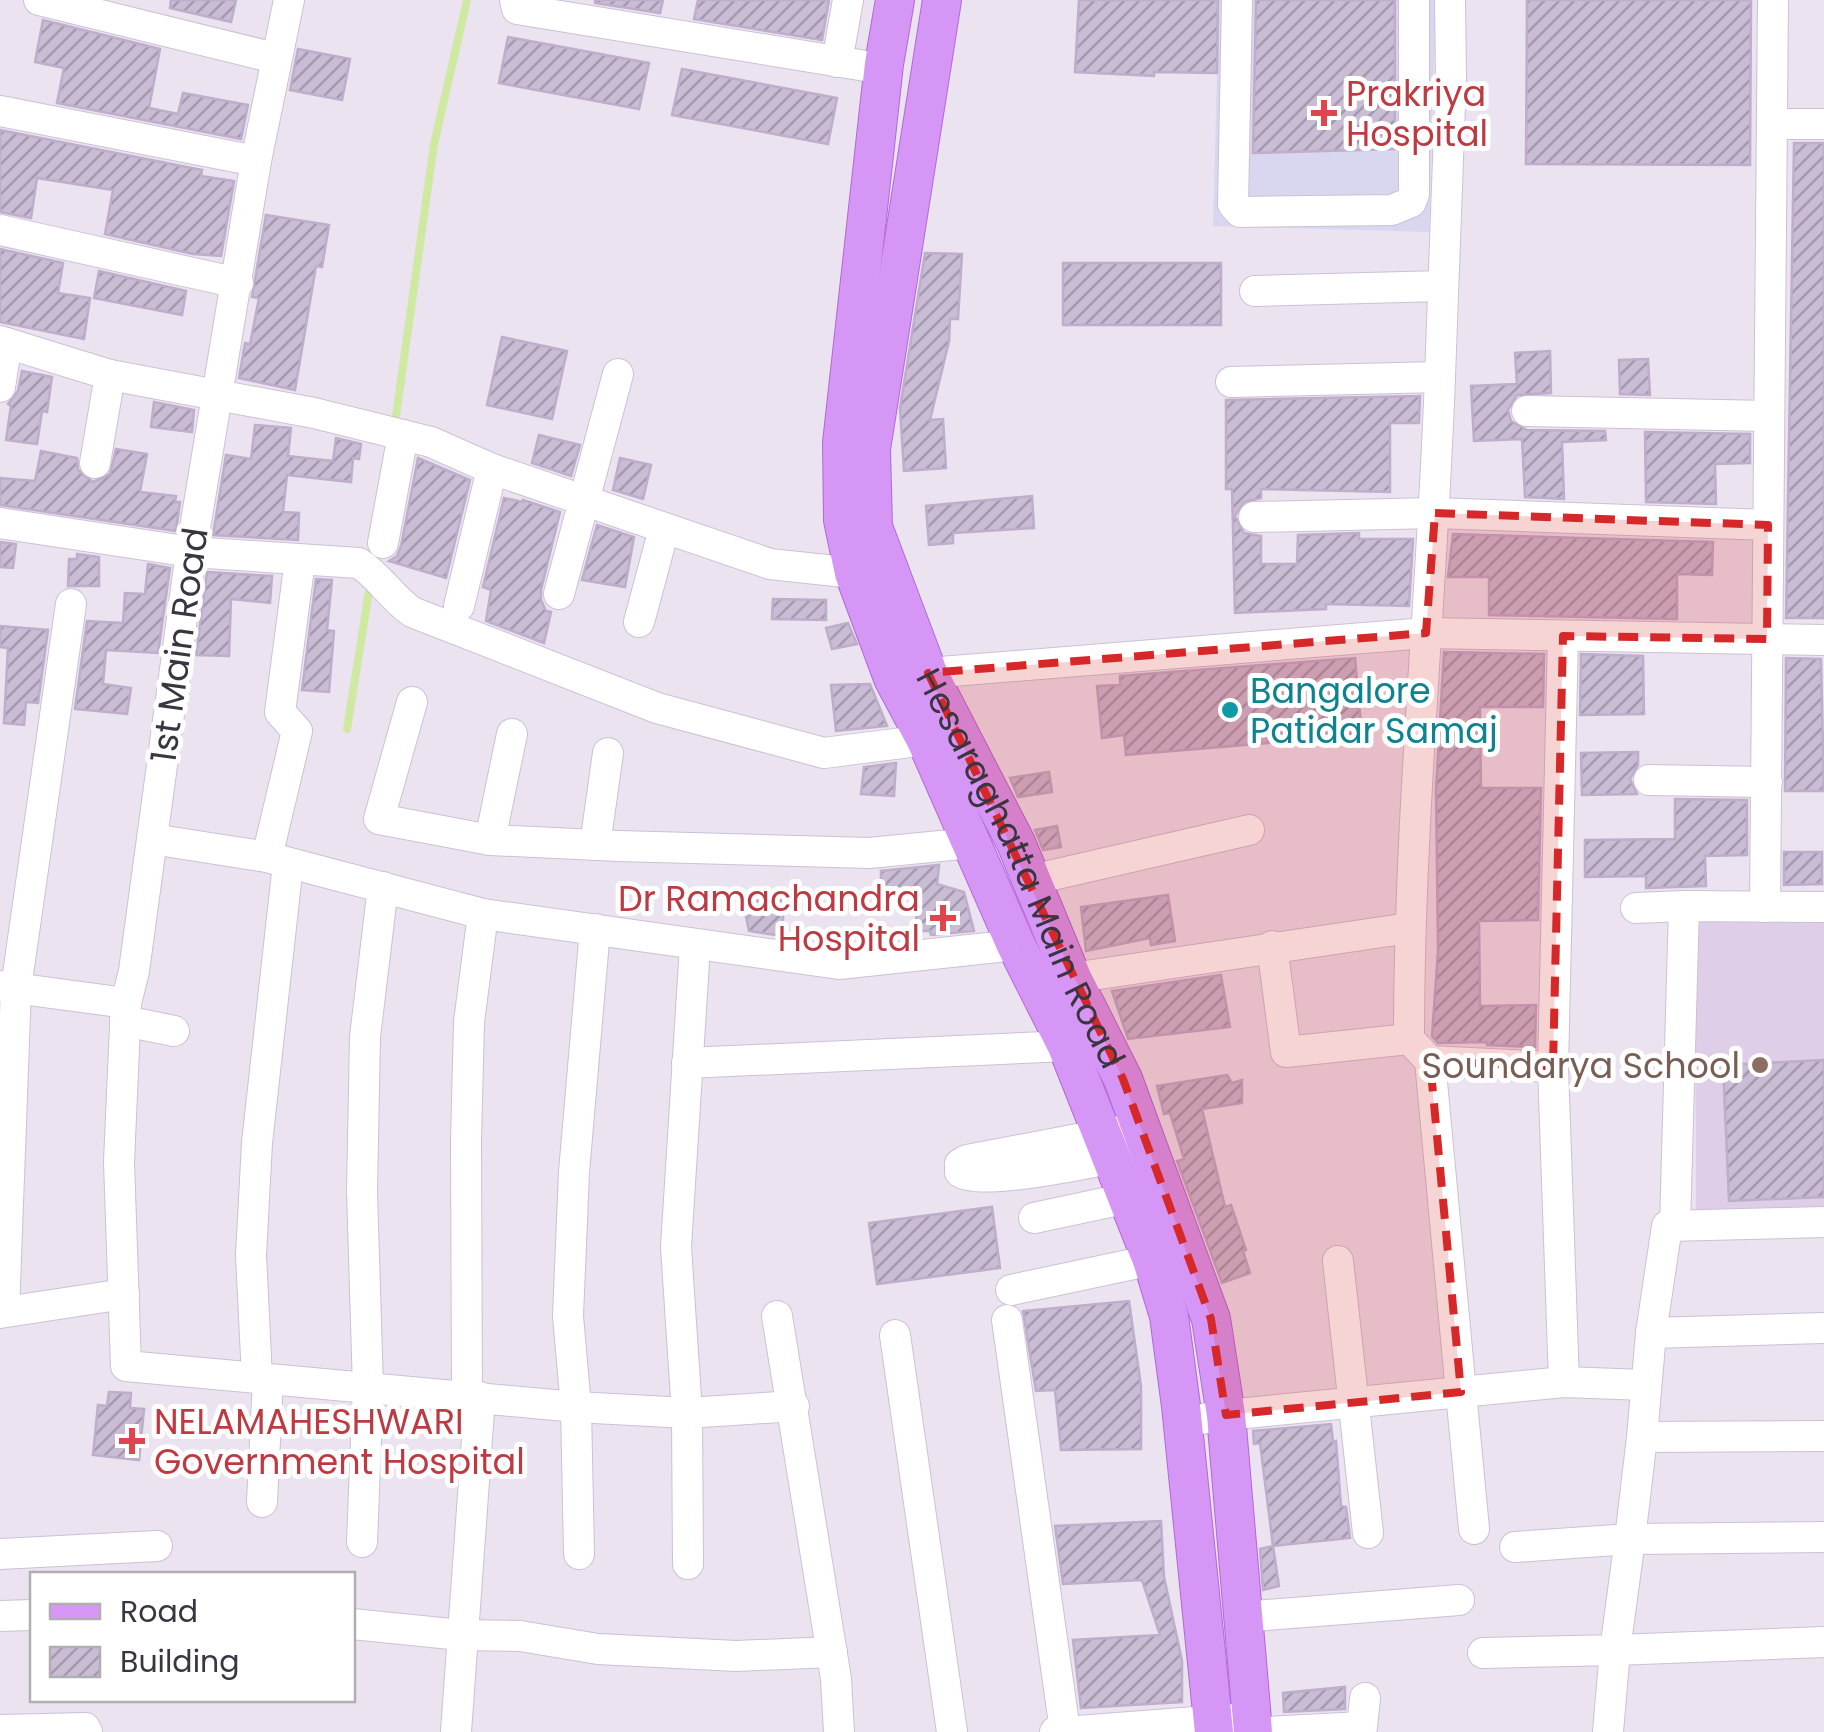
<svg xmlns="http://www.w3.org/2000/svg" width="1824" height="1732" font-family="Poppins,sans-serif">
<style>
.education{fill:#dfcee8}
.medical{fill:#d9d7f0}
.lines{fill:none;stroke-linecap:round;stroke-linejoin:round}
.stream{stroke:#d0e9a2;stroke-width:8}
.building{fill:url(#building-hatch);stroke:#beadcb;stroke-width:2.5}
.minor-casing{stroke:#cdc0d5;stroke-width:32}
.major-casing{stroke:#b268d9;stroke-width:40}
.minor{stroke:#fff;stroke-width:30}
.major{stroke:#d696f6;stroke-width:38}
.marked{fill:#d62828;fill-opacity:0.2;stroke:#d62828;stroke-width:8;stroke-dasharray:20 12;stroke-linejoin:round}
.health-dot{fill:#e0444e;stroke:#fff;stroke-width:4}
.culture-dot{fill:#0f9aa8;stroke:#fff;stroke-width:4}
.education-dot{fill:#8d6e63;stroke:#fff;stroke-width:4}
.labels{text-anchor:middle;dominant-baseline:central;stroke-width:10;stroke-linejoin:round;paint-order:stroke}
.health-label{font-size:35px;fill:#be3a42;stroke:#fff;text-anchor:start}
.street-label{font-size:35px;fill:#3b3441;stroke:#fff}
.culture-label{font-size:35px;fill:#0d838f;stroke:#fff;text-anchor:start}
.education-label{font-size:35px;fill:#785e54;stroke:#fff;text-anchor:end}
</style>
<defs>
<pattern id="building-hatch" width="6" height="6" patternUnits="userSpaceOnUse" patternTransform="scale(2.5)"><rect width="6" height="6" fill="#c9bcd4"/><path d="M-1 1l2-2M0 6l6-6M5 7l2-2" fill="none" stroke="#a49aae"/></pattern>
</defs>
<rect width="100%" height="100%" fill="#ebe3f0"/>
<polygon class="education" points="1695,919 1824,922 1824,1208 1696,1213"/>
<polygon class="medical" points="1219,0 1436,0 1429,232 1213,226"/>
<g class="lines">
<g class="stream">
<polyline points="395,423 434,144 467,0"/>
<polyline points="347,729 370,585"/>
</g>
</g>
<g class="building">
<polygon points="171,0 236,0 231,22 170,8"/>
<polygon points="595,0 663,0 660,13 595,3"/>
<polygon points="698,0 829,0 822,40 694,19"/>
<polygon points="1079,0 1218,0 1217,73 1154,72 1154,76 1075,72"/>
<polygon points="1256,0 1395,0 1395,149 1253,153"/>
<polygon points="1527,0 1751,0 1750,165 1526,164"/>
<polygon points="43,20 160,49 149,108 178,114 183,93 248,105 241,139 57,103 64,68 35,62"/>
<polygon points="508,37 649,63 639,109 499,83"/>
<polygon points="298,49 350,59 342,100 290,90"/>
<polygon points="682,69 837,98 828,144 672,115"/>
<polygon points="0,130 202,170 201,176 234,181 221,256 193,254 105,234 113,190 37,178 31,218 0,212"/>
<polygon points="1794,143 1824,143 1824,618 1786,618"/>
<polygon points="266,215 329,225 322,267 316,266 295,390 239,378 245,343 250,344 259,298 252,297"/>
<polygon points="0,249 63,263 58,293 90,298 84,339 0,322"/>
<polygon points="925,253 962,254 958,319 950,319 949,341 930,420 943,419 946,468 904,471 900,408"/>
<rect x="1063" y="263" width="158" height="62"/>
<polygon points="99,271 186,291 182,315 94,298"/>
<polygon points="502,337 567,351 552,419 487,405"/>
<polygon points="1550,351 1551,393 1517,395 1508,410 1511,421 1527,430 1605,431 1606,440 1562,442 1564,499 1525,497 1522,439 1474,441 1471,386 1517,384 1515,353"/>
<polygon points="1648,359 1650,395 1620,394 1619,360"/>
<polygon points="22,371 52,377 47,412 42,411 37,444 6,440 11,406 8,404 18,391"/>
<polygon points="1420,396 1419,423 1390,423 1390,492 1261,489 1261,498 1244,502 1235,516 1244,533 1261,536 1261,564 1297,564 1298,535 1359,533 1359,539 1413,539 1409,606 1326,604 1326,609 1235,613 1232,489 1226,489 1226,400"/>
<polygon points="154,402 194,410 192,432 151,427"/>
<polygon points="255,425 291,428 288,456 333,461 336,438 361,444 359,459 353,458 351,482 287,475 283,512 299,513 298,540 213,535 226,455 251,459"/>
<polygon points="1645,432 1750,434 1750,463 1715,464 1716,504 1646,502"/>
<polygon points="539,435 580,445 571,476 532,463"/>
<polygon points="116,449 147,454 140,492 176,496 175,502 180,502 176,531 0,505 0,478 35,481 41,451 77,458 78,470 93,482 110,474"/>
<polygon points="418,458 470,480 446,578 389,561 397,556 401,546"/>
<polygon points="620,458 651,465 643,499 613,490"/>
<polygon points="1032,496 1034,528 953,533 953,543 929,545 926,506"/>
<polygon points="504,498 523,502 523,500 560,512 541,590 541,600 546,611 551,612 544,643 486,621 491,590 483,587"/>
<polygon points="597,525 634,537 625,587 582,580"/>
<polygon points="1453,534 1713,542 1712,575 1677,574 1677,619 1489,615 1489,577 1448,577"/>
<polygon points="0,542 16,544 13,568 0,567"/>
<polygon points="77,554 99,557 99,586 68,586 69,559 77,559"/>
<polygon points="148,564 170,568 158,653 106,650 103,684 131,688 127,714 75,709 87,621 123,623 125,593 145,594"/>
<polygon points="207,572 272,576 270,603 231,599 229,656 196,655"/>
<polygon points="316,579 332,580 327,630 334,631 329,692 302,690"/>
<polygon points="773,599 826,600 826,620 772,619"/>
<polygon points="848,623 857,644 832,649 826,628"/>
<polygon points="0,626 48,630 38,703 26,702 24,725 4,723 8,648 0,647"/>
<polygon points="1444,652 1544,654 1543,707 1480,707 1481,788 1541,788 1538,920 1479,921 1480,1006 1536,1005 1535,1047 1487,1045 1487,1042 1438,1043 1432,1036 1438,951 1436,789"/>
<polygon points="1581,654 1643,656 1644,714 1580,715"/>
<polygon points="1355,658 1362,735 1126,755 1124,735 1102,738 1097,686 1120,685 1120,676"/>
<polygon points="1786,658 1821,659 1824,791 1785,791"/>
<polygon points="870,684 887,726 836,731 831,685"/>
<polygon points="1638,752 1638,765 1630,779 1637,794 1582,795 1581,753"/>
<polygon points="896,763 894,796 861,794 864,767"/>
<polygon points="1049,772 1052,792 1018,797 1010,778"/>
<polygon points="1675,799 1747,800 1747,855 1705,856 1706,886 1646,888 1646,876 1585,877 1585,840 1675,839"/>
<polygon points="1057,826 1061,847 1043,850 1035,830"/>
<polygon points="1784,852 1822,852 1822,884 1784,885"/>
<polygon points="939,865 937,884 964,892 974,931 931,935 930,931 916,931 917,894 896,900 881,898 881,871"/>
<polygon points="757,892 783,895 783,936 749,931 746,917 758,912"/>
<polygon points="1168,895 1175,941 1151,945 1150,938 1086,951 1081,907"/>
<polygon points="1221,975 1230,1027 1128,1039 1112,991"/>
<polygon points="1824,1060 1824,1197 1729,1201 1723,1065"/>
<polygon points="1227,1075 1232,1083 1242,1080 1242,1103 1202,1109 1225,1207 1231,1205 1246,1250 1243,1251 1250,1273 1222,1283 1177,1161 1184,1159 1170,1113 1164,1114 1157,1086"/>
<polygon points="992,1207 1000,1268 877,1284 869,1223"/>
<polygon points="1129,1301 1141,1386 1141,1449 1061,1450 1055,1390 1036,1391 1023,1311"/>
<polygon points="109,1392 131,1393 130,1408 144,1409 139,1460 93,1455 98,1405 107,1406"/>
<polygon points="1331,1424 1333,1442 1336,1441 1341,1506 1346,1507 1350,1538 1273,1546 1260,1443 1254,1444 1253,1431"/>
<polygon points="1161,1521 1164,1577 1182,1661 1182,1702 1081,1708 1073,1640 1160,1635 1142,1580 1063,1584 1055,1526"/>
<polygon points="1273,1546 1279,1586 1263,1590 1260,1549"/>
<polygon points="1345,1687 1345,1709 1284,1712 1283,1693"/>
</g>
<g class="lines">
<g class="minor-casing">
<g id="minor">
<polyline points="39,0 275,58"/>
<polyline points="289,0 256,161 191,552 134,971 126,1003 119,1162 126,1366 576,1407 687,1413 794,1406"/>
<polyline points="515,0 517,9 884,69"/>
<polyline points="1237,0 1233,204 1240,212 1392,210 1411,202 1414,194 1414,0"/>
<polyline points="837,62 848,0"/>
<polyline points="0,111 256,161"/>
<polyline points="1772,124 1824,124"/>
<polyline points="0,230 238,283"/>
<polyline points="1255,291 1443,286"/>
<polyline points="0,341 110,375 314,413 431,442 492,469 770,564 854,573"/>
<polyline points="1440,377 1451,78 1450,0"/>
<path d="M1231,382L1440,377C1432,598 1409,818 1409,1039L1430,1061L1553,1067"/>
<polyline points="0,387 7,343"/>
<polyline points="1527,411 1769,416"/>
<polyline points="95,463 110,375"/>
<polyline points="1254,517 1435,513 1768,525"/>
<path d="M0,523L191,552L359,563C379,576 392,598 412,612L657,708L824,753L926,740"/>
<polyline points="383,543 403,435"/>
<polyline points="559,594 618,374"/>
<polyline points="459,606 492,469"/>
<polyline points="639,622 664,529"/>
<polyline points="1563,636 1553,1067 1564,1382"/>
<polyline points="928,673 1426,633 1824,640"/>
<polyline points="412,702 379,819 490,840 618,846 869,853 971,843"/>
<polyline points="1649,780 1767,782"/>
<polyline points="152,839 267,857 483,914 839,964 1016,945"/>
<polyline points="490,840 512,734"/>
<polyline points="595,845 608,753"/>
<polyline points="267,857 297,731 280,712 300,560"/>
<polyline points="1031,880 1249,830"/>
<polyline points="1765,907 1773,0"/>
<polyline points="1636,908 1684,906"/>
<polyline points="1272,946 1286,1052 1409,1039"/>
<polyline points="1072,978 1409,928"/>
<polyline points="0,986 126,1003"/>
<polyline points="125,1021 174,1031"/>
<polyline points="687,1063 1067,1046"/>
<path d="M1131,1154C1101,1161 981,1187 960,1172V1164L967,1160L1141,1127"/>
<polyline points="1034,1218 1128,1198"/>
<polyline points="1675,1226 1684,906 1824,907"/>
<polyline points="1338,1261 1368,1533"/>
<polyline points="1011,1290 1152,1260"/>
<polyline points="4,1312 16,988 71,604"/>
<polyline points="0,1313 124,1294"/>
<polyline points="777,1316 836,1679 839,1732"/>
<polyline points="1007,1320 1065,1731 1055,1732"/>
<polyline points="1651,1333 1667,1226 1824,1222"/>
<polyline points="895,1335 952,1732"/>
<polyline points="257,1378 251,1255 257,1143 288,864"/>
<polyline points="467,1396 466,1141 469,1022 483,914"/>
<polyline points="1183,1422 1226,1415 1461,1392 1430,1061"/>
<polyline points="1642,1437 1651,1333 1824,1328"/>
<polyline points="262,1502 268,1379"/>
<polyline points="1474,1529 1461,1392 1564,1382 1645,1385"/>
<polyline points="362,1542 368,1388 362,1191 365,1037 383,887"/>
<polyline points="1515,1547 1630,1539 1642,1437 1824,1436"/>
<polyline points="0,1554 157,1546"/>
<polyline points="579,1554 576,1407 568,1316 574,1172 595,929"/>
<polyline points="688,1564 687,1413 676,1247 695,946"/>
<polyline points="0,1616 32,1615"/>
<polyline points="1242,1617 1459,1600"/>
<polyline points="352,1624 461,1635 520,1636 598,1649 736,1656 832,1652"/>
<polyline points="1483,1653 1615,1650 1630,1539 1824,1537"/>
<polyline points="0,1730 85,1728 87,1732"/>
<polyline points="456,1732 480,1397"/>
<polyline points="1065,1732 1235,1719"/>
<polyline points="1264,1732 1362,1727 1365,1698"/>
<polyline points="1608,1732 1615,1650 1824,1642"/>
</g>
</g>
<g class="major-casing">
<g id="major">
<polyline points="895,0 884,64 842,443 843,520 854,573 893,678 926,740 1016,945 1067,1046 1152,1260 1169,1316 1181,1406 1214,1732"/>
<path id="s1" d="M942,0L871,449L873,527L928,673L1016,843L1072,978L1123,1079L1211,1319L1226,1415L1253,1732"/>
</g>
</g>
<use href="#minor" class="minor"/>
<use href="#major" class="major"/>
</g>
<path class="marked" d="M1435,513L1768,525L1767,639L1563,636L1553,1067L1430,1061L1461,1392L1226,1415L1211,1319L1123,1079L928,673L1426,633Z"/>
<g class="health-dot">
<path d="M1319 98h10v10h10v10h-10v10h-10v-10h-10v-10h10z"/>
<path d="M938 903h10v10h10v10h-10v10h-10v-10h-10v-10h10z"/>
<path d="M127 1426h10v10h10v10h-10v10h-10v-10h-10v-10h10z"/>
</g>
<circle class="culture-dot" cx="1230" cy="710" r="10"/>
<circle class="education-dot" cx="1760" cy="1065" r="10"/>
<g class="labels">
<g class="health-label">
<text x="1346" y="93">Prakriya<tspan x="1346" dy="40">Hospital</tspan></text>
<text x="920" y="898" text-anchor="end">Dr Ramachandra<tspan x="920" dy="40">Hospital</tspan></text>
<text x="154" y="1421">NELAMAHESHWARI<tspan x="154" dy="40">Government Hospital</tspan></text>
</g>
<g class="street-label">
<text transform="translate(179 645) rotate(-82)">1st Main Road</text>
<text stroke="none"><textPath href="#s1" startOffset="905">Hesaraghatta Main Road</textPath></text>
</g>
<g class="culture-label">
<text x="1250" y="690">Bangalore<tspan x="1250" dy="40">Patidar Samaj</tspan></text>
</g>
<g class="education-label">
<text x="1740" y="1065">Soundarya School</text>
</g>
</g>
<rect x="30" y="1572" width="325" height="130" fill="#ffffff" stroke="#b1aeb3" stroke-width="2.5"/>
<rect x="50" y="1604" width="50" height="15" fill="#d696f6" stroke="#b1aeb3" stroke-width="2.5"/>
<text x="120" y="1622" font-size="30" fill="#3b3441">Road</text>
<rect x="50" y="1647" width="50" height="30" fill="url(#building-hatch)" stroke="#b1aeb3" stroke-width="2.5"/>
<text x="120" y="1672" font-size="30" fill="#3b3441">Building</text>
</svg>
